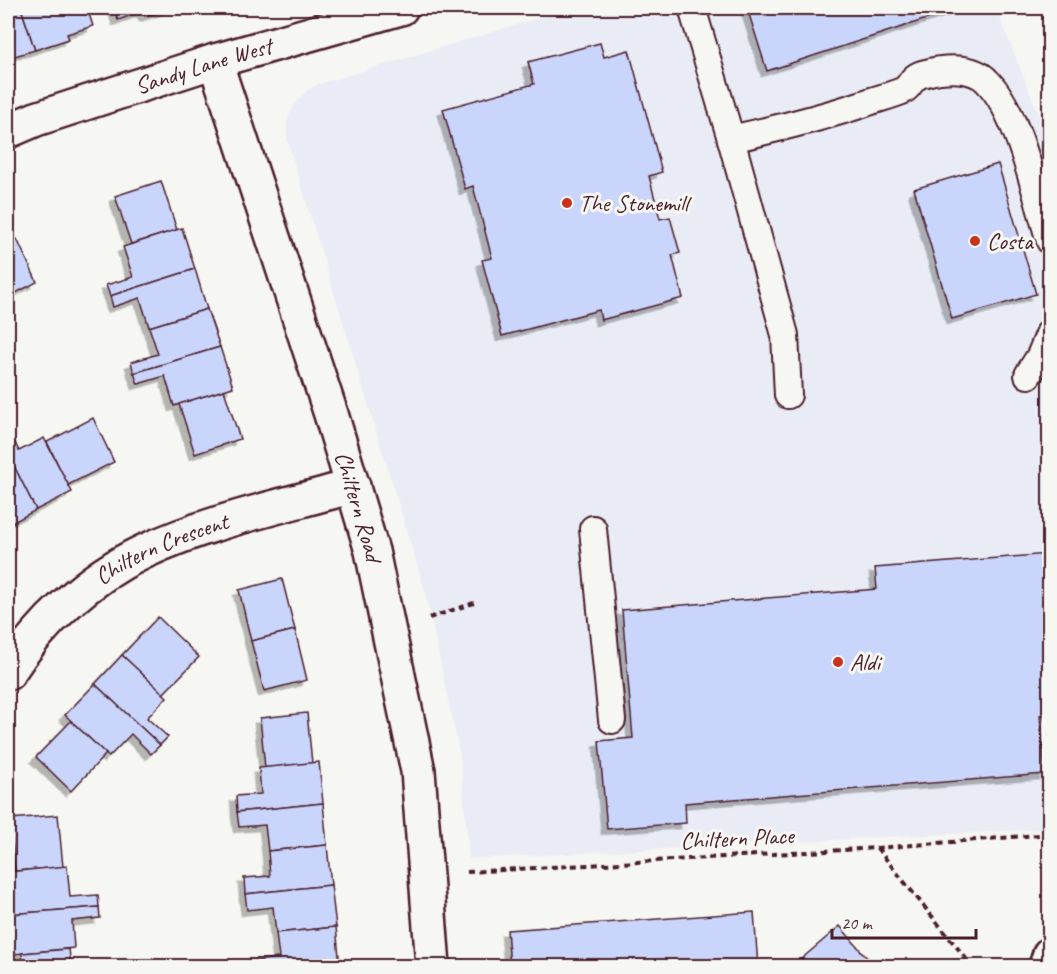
<svg xmlns="http://www.w3.org/2000/svg" width="1057" height="974" font-family="Caveat,sans-serif">
<style>
.built{fill:#e9ecf5}
.building{fill:#cad5fc;stroke:#4a1f2b;stroke-width:1.5;filter:url(#shadow)}
.lines{fill:none;stroke-linecap:round;stroke-linejoin:round}
.lane-casing{stroke:#4a1f2b;stroke-width:30}
.street-casing{stroke:#4a1f2b;stroke-width:38}
.secondary-casing{stroke:#4a1f2b;stroke-width:38}
.path{stroke:#4a1f2b;stroke-width:4;stroke-dasharray:6 4.5;stroke-linecap:butt}
.lane{stroke:#f6f6f2;stroke-width:26}
.street{stroke:#f6f6f2;stroke-width:33}
.secondary{stroke:#f6f6f2;stroke-width:33}
.poi-dot{fill:#c8321e;stroke:#f6f6f2;stroke-width:2}
.labels{text-anchor:middle;dominant-baseline:central;stroke-width:6;stroke-linejoin:round;paint-order:stroke}
.street-label{font-size:24px;fill:#4a1f2b;stroke:#f6f6f2}
.poi-label{font-size:24px;fill:#4a1f2b;stroke:#f6f6f2;text-anchor:start}
</style>
<defs>
<filter id="shadow"><feDropShadow dx="-5.5" dy="5.5" stdDeviation="0" flood-color="#0004"/></filter>
</defs>
<rect width="100%" height="100%" fill="#f6f6f2"/>
<filter id="ink" filterUnits="userSpaceOnUse"><feTurbulence type="fractalNoise" baseFrequency=".0167" numOctaves="2"/><feDisplacementMap in="SourceGraphic" scale="12" xChannelSelector="R" yChannelSelector="G"/><feConvolveMatrix kernelMatrix="1 2 1 2 8 2 1 2 1" color-interpolation-filters="sRGB"/></filter>
<g filter="url(#ink)">
<polygon class="built" points="572,8 996,8 1049,140 1050,812 1045,829 469,859 460,755 425,591 287,139 287,121 294,105 306,91 319,84"/>
<g class="building">
<polygon points="8,8 21,8 35,50 8,58"/>
<polygon points="21,8 87,8 93,26 67,34 69,39 35,50"/>
<polygon points="114,8 172,8 145,16 143,11 118,20"/>
<polygon points="747,8 953,8 954,10 767,71"/>
<polygon points="600,43 604,57 629,50 662,172 649,176 660,219 670,217 680,253 672,255 683,298 601,320 599,310 502,336 482,260 492,258 473,186 465,189 443,109 534,84 528,62"/>
<polygon points="998,164 1036,294 952,319 914,189"/>
<polygon points="161,181 177,230 131,244 115,196"/>
<polygon points="182,228 195,269 110,296 106,285 133,277 123,247"/>
<polygon points="17,239 37,282 8,297 8,243"/>
<polygon points="195,269 207,309 149,327 140,298 113,307 110,296"/>
<polygon points="207,309 220,347 134,373 131,362 158,354 149,327"/>
<polygon points="220,347 233,387 174,406 165,376 138,384 134,373"/>
<polygon points="224,390 240,439 195,454 179,404"/>
<polygon points="93,418 114,462 68,485 47,442"/>
<polygon points="8,428 19,451 44,438 72,492 36,510 8,454"/>
<polygon points="8,454 36,510 8,525"/>
<polygon points="1048,554 1050,575 1050,714 1040,715 1045,774 685,803 686,823 607,829 599,741 633,738 622,610 877,589 875,568"/>
<polygon points="282,579 295,630 251,641 239,590"/>
<polygon points="158,617 199,657 163,694 122,655"/>
<polygon points="295,630 307,680 264,691 251,641"/>
<polygon points="122,655 167,697 147,718 168,737 160,745 95,684"/>
<polygon points="95,684 160,745 151,754 131,734 109,757 65,715"/>
<polygon points="307,713 312,763 265,768 260,718"/>
<polygon points="71,721 106,754 71,791 36,757"/>
<polygon points="319,762 323,803 237,812 236,796 261,794 259,768"/>
<polygon points="323,803 327,845 268,851 265,825 239,827 237,812"/>
<polygon points="58,815 63,867 15,871 10,819"/>
<polygon points="327,845 331,885 245,894 244,878 270,876 268,851"/>
<polygon points="67,866 70,897 98,895 99,907 10,914 8,872"/>
<polygon points="331,885 336,927 276,933 273,907 247,910 245,894"/>
<polygon points="99,907 100,918 72,921 74,948 14,954 10,914"/>
<polygon points="754,912 758,966 510,966 507,930"/>
<polygon points="840,926 874,966 805,966 800,960"/>
<polygon points="336,927 340,966 253,966 253,961 279,958 276,933"/>
<polygon points="69,949 71,966 23,966 22,953"/>
</g>
<g class="lines">
<g class="lane-casing">
<g id="lane">
<polyline points="692,8 731,139 785,335 788,395"/>
<path d="M731,139C776,129 820,118 863,104C876,99 890,96 902,91C913,86 908,77 926,73C945,68 973,66 987,81C1019,113 1036,197 1050,241"/>
<polyline points="1028,375 1040,356 1050,332"/>
<polyline points="593,529 612,720"/>
</g>
</g>
<g class="street-casing">
<g id="street">
<path id="s1" d="M215,61L331,414L372,551L418,771L433,966"/>
<path id="s2" d="M8,673C40,623 88,578 143,552C209,521 283,506 353,486"/>
<polyline points="1046,966 1050,954"/>
</g>
</g>
<g class="secondary-casing">
<g id="secondary">
<path id="s3" d="M8,131L36,119L215,61L401,8"/>
</g>
</g>
<g class="path">
<polyline points="429,618 474,603"/>
<polyline points="877,848 972,966"/>
<polyline points="467,872 877,848 1050,834"/>
</g>
<use href="#lane" class="lane"/>
<use href="#street" class="street"/>
<use href="#secondary" class="secondary"/>
</g>
</g>
<g class="poi-dot">
<circle cx="567" cy="203" r="6"/>
<circle cx="975" cy="241" r="6"/>
<circle cx="838" cy="662" r="6"/>
</g>
<g class="labels">
<g class="street-label">
<text stroke="none"><textPath href="#s3" startOffset="206">Sandy Lane West</textPath></text>
<text stroke="none"><textPath href="#s1" startOffset="468">Chiltern Road</textPath></text>
<text stroke="none"><textPath href="#s2" startOffset="202">Chiltern Crescent</textPath></text>
<text transform="translate(737 838) rotate(-3)">Chiltern Place</text>
</g>
<g class="poi-label">
<text x="579" y="203">The Stonemill</text>
<text x="987" y="241">Costa</text>
<text x="850" y="662">Aldi</text>
</g>
</g>
<rect width="1057" height="974" fill="none" stroke="#f6f6f2" stroke-width="30"/>
<rect x="15" y="15" width="1027" height="944" fill="none" stroke="#4a1f2b" stroke-width="2" filter="url(#ink)"/>
<path d="M832 929v9h144v-9" fill="none" stroke="#4a1f2b" stroke-width="3"/>
<text x="841" y="929" font-size="18" fill="#4a1f2b" stroke="#f6f6f2" stroke-width="4.5" paint-order="stroke">20 m</text>
</svg>
